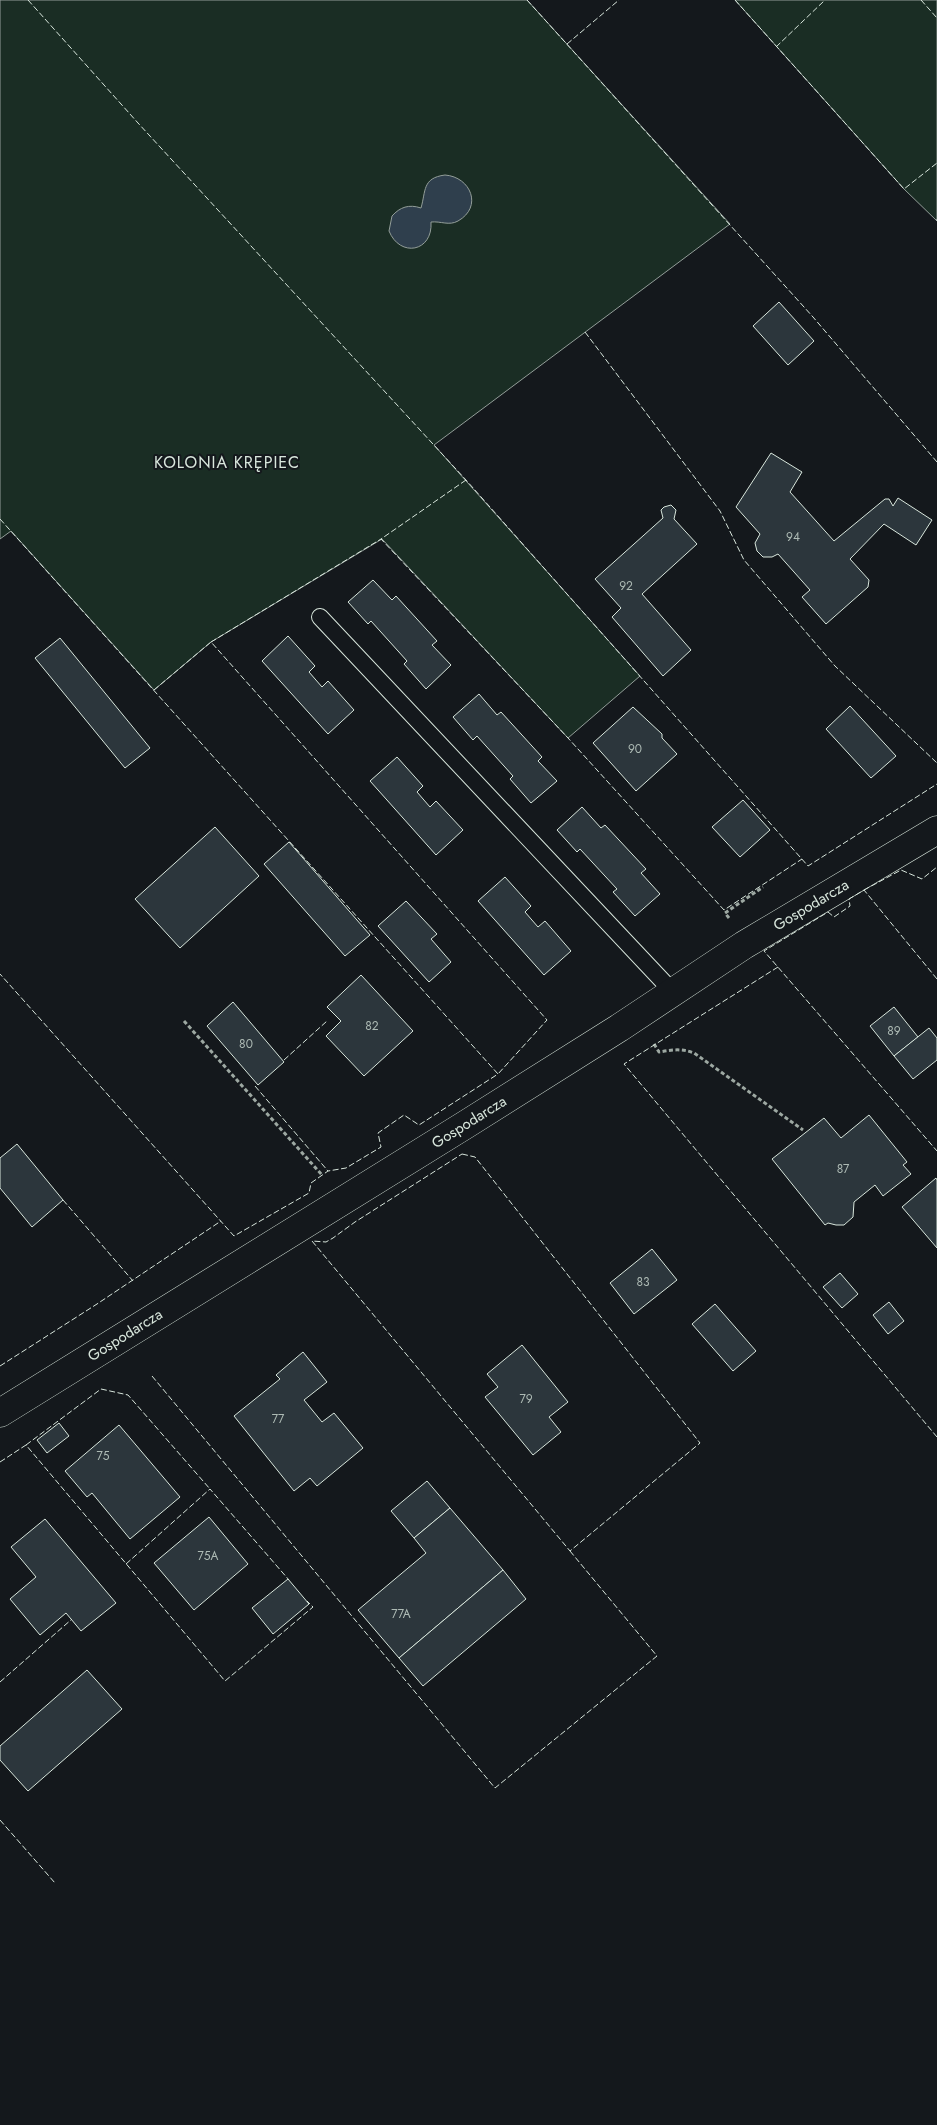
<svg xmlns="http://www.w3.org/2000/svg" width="937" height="2125" font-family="Jost,sans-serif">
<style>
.green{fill:#1a2d24;stroke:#939e99}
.water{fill:#2f3f4d;stroke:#939e99}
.building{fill:#2c363c;stroke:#d8e6dc}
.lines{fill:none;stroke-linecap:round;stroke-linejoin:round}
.service-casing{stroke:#d8e6dc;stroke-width:18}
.minor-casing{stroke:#d8e6dc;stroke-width:29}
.path{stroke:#9da8a2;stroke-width:3;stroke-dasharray:4 2.5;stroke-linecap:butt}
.service{stroke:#14181c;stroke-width:16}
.minor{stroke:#14181c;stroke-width:28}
.fence{stroke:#d8e6dc;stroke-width:1;stroke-dasharray:6 2.5;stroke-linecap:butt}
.labels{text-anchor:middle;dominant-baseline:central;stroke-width:4;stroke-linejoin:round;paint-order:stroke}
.number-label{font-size:12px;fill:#adbab4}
.street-label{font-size:15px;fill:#d8e6dc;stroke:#14181c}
.neighbourhood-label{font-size:16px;letter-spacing:1px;fill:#d8e6dc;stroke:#14181c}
</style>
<rect width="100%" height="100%" fill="#14181c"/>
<g class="green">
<polygon points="0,0 527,0 730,224 434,445 640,676 568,738 382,539 211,642 154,690 11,531 0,539"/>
<polygon points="735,0 937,0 937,221 904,189"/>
</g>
<path class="water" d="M445,175C471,177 483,207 458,221C449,226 441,221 431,222C433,252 400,258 389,231L392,216C400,207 409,204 421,208C426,191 422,178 445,175Z"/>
<g class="building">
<polygon points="779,302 814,341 788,365 753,326"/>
<polygon points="771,453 802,472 790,492 834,541 885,499 889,499 893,506 898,498 932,520 916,545 884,524 850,559 869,580 868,587 826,624 802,597 810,590 778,554 772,557 763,557 757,551 755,543 760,534 736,507"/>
<polygon points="671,505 676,510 674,519 697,544 642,594 691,650 663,676 612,617 621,608 595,579 663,518 661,510 664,507"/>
<polygon points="373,580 392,600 396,596 437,641 432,645 451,665 426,689 404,664 407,661 371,621 368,624 348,602"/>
<polygon points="288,636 315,666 309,672 322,687 328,681 354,710 328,734 262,661"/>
<polygon points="60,638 150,748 125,768 35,658"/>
<polygon points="479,694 497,715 501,712 542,757 538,761 557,781 531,803 510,779 513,776 477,736 473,740 453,717"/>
<polygon points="850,706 896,756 871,778 826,729"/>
<polygon points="633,707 662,734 662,738 677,754 636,791 593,743"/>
<polygon points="397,757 423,786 417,792 430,807 436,801 463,830 436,855 370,781"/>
<polygon points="743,800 770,830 740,857 712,827"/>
<polygon points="582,807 601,828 605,825 646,869 641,873 660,894 635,916 613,892 617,889 580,849 577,852 557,830"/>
<polygon points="215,827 259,876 180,948 135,899"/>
<polygon points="289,842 370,935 345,956 264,864"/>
<polygon points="505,877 531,906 525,912 538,927 545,921 571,951 544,975 478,901"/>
<polygon points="406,901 437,934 431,939 451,962 429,982 378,926"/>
<polygon points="361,975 413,1031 364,1076 326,1036 341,1021 327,1007"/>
<polygon points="233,1002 284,1062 258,1085 207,1026"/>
<polygon points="894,1007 918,1037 894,1056 870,1026"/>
<polygon points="929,1028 937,1038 937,1060 913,1079 894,1056"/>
<polygon points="869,1115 907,1162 903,1165 911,1174 883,1196 875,1185 854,1202 853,1217 844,1225 836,1225 828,1223 825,1225 772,1159 824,1118 841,1138"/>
<polygon points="17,1144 63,1200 32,1227 0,1188 0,1158"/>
<polygon points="936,1178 937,1180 937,1248 902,1207"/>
<polygon points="652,1249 677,1280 634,1314 610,1283"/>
<polygon points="840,1273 858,1294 842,1308 823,1287"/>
<polygon points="889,1302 904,1321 888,1334 873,1315"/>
<polygon points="715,1304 756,1351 733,1371 692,1324"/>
<polygon points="522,1345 568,1402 549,1417 561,1432 533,1455 485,1397 498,1387 487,1374"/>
<polygon points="303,1352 327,1382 304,1400 322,1422 334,1413 363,1448 317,1486 310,1478 294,1491 234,1416 280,1379 276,1375"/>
<polygon points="59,1423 69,1436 47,1453 37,1440"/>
<polygon points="119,1425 180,1497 130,1539 92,1493 87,1497 65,1471"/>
<polygon points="427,1481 450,1508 414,1538 391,1511"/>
<polygon points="450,1508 503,1570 399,1658 358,1610 426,1553 414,1538"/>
<polygon points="209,1517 248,1564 194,1610 154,1563"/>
<polygon points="45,1519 116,1603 81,1631 66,1613 40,1635 10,1599 36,1577 11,1547"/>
<polygon points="503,1570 526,1599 423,1686 399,1658"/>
<polygon points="288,1579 309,1604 273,1634 252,1608"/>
<polygon points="87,1670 122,1709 28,1791 0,1760 0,1746"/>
</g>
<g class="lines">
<g class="service-casing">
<polyline id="service" points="320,617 673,992"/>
</g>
<g class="minor-casing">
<polyline id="minor" points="0,1413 465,1125 619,1028 744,945 937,830"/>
</g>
<g class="path">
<polyline points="729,918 725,913 763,887"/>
<polyline points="184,1021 322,1175"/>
<path d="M654,1044L659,1052C671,1050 681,1048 694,1053L803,1130"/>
</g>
<use href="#service" class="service"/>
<use href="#minor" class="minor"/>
<g class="fence">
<polyline points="28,0 138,123 466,480 808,866 937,784"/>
<polyline points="527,0 813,317 937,462"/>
<polyline points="735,0 904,189 937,163"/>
<polyline points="921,0 937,18"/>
<polyline points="567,44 619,0"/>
<polyline points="776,47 825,0"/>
<polyline points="937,219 937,221"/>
<polyline points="585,332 720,511 744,560 835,666 937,763"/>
<polyline points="466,480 381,539 568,738 724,910 802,859"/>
<polyline points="0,519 498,1074 419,1125 404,1115 378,1133 381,1147 346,1168 328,1171 311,1183 309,1193 234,1236 0,974"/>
<polyline points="211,642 381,539"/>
<polyline points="154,690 211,642 547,1020 498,1074"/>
<polyline points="864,890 901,870 922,879 937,867"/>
<polyline points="778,967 624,1064 937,1437"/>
<polyline points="937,979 864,890 849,899 850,906 834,917 828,912 764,951 937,1151"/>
<polyline points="284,1060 327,1021"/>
<polyline points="255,1086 328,1171"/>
<polygon points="462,1154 475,1157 700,1443 570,1551 312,1241 326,1242 333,1238 355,1222"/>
<polyline points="63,1200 133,1281"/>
<polyline points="0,1366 97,1304 221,1221"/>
<polyline points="152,1376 495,1788 657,1656 570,1551"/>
<polyline points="26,1445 101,1389 128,1395 210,1489"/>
<polyline points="0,1462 26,1445 225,1681 313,1607 307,1601"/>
<polyline points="126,1564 210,1489 289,1580"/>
<polyline points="0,1682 72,1619"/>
<polyline points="0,1820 55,1883"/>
</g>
</g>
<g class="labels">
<g class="number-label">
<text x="793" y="537">94</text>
<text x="626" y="586">92</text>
<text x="635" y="749">90</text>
<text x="372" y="1026">82</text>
<text x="894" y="1031">89</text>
<text x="246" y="1044">80</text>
<text x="843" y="1169">87</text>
<text x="643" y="1282">83</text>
<text x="526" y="1399">79</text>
<text x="278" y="1419">77</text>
<text x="103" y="1456">75</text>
<text x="208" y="1556">75A</text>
<text x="401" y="1614">77A</text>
</g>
<g class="street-label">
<text transform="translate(811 905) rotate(-31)">Gospodarcza</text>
<text transform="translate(469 1122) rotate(-32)">Gospodarcza</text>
<text transform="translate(125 1335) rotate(-32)">Gospodarcza</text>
</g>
<g class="neighbourhood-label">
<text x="227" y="462">KOLONIA KRĘPIEC</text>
</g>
</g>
</svg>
